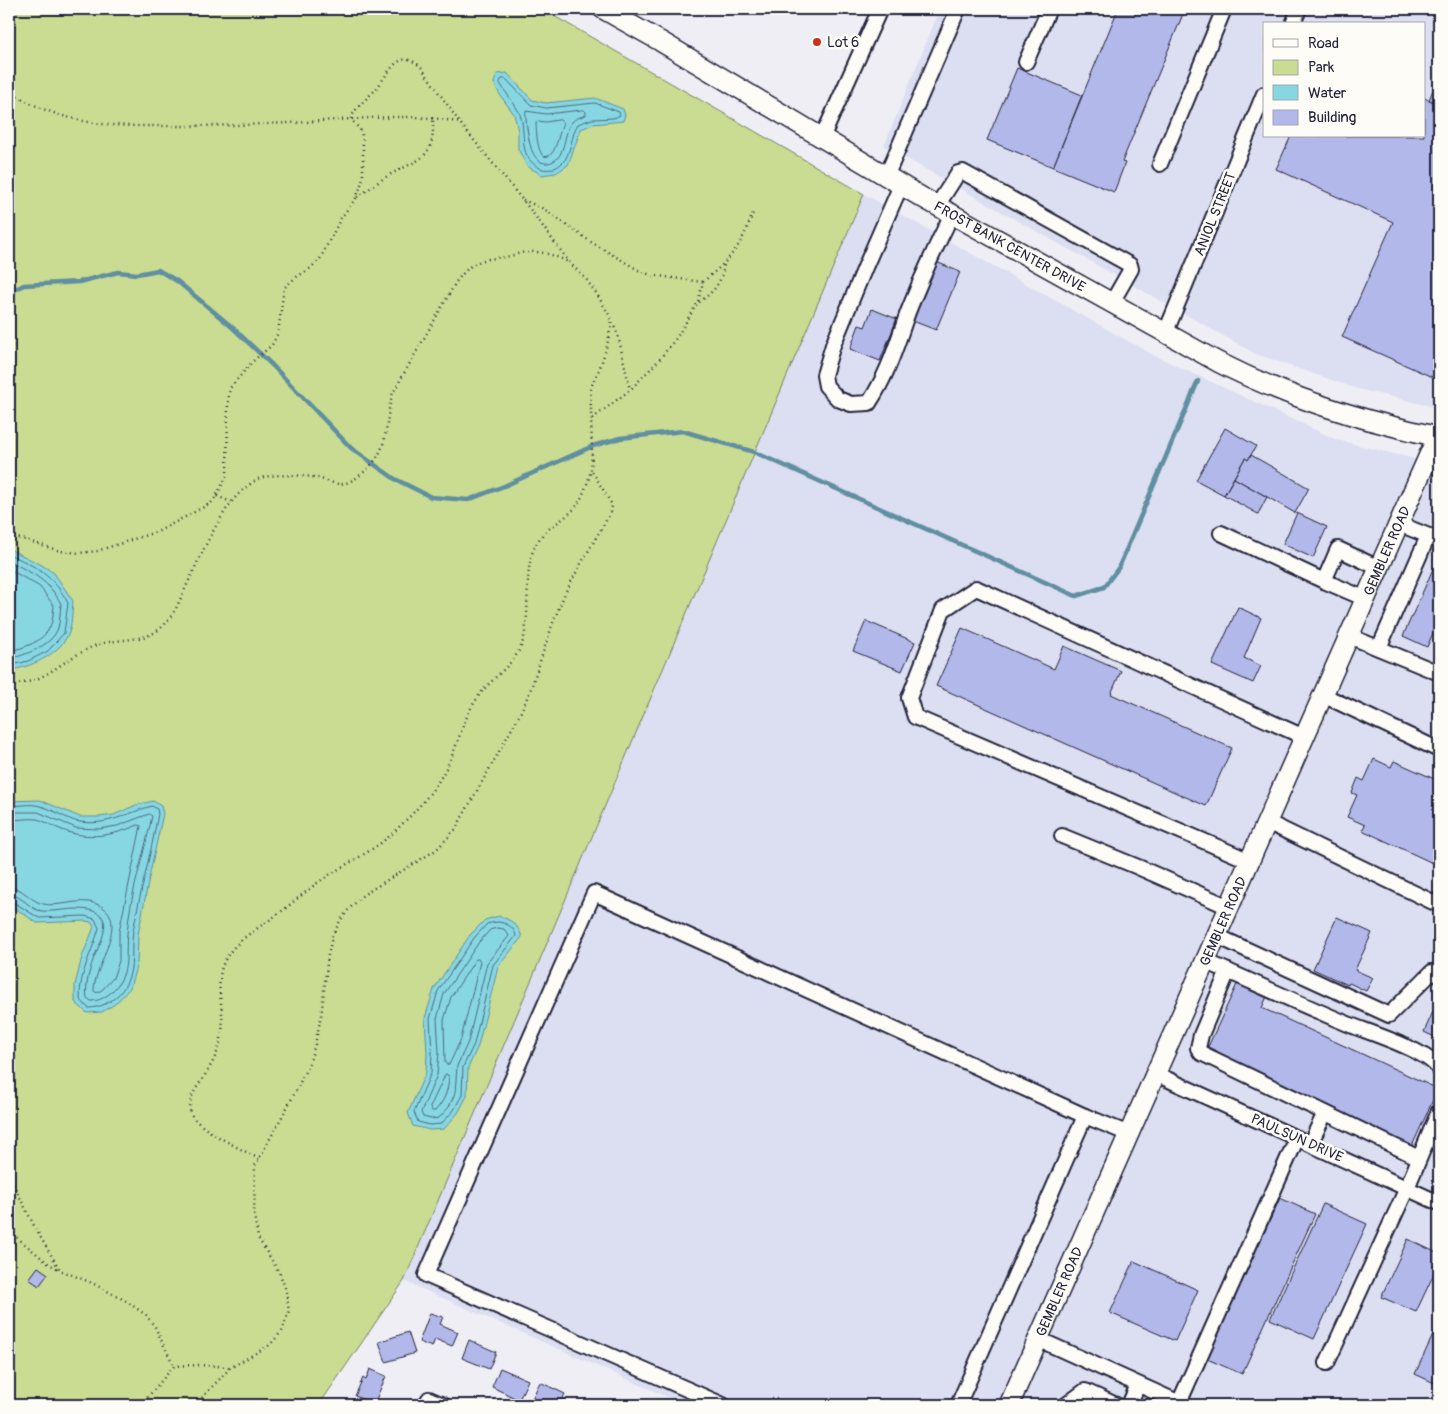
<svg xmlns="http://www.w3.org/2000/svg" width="1448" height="1414" font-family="Pangolin,sans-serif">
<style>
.built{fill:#dcdef1;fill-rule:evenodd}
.green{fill:#cadc91;stroke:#767f66}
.water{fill:#87d7e3;stroke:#5f8fa0}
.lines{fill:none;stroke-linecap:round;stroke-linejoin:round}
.shore{stroke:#4a6a7e;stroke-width:1}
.stream{stroke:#5f8fa0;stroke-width:4.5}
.building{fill:#b2b8e9;stroke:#22223b}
.minor-casing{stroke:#22223b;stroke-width:18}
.major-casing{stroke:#22223b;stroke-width:22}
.path{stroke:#22223b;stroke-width:2.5;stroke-dasharray:1 4;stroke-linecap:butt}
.minor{stroke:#fdfcf7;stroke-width:14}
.major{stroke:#fdfcf7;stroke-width:19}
.poi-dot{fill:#c8321e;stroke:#fdfcf7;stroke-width:2}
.labels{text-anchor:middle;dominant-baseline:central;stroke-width:5;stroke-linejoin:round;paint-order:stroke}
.poi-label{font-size:14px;fill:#22223b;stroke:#fdfcf7;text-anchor:start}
.street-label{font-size:14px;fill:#22223b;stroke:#fdfcf7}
</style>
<rect width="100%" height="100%" fill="#eeeef4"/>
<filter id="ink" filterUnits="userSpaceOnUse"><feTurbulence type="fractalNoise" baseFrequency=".02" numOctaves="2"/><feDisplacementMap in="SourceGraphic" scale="10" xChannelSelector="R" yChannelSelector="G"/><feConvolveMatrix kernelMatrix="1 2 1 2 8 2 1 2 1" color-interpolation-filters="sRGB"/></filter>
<g filter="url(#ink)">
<g class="built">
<path d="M940,9H1439V408L1358,389L1256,354L884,146ZM1264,24H1424V136H1264Z"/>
<polygon points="864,194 1155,356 1337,440 1439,465 1439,1405 686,1405 404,1281"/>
</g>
<polygon class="green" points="9,9 542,9 864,194 404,1281 319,1405 9,1405"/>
<g class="water">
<polygon points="507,73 532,100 546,103 595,98 623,109 625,115 623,121 593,124 581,129 568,165 556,173 542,175 527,166 518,149 518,131 514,114 500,95 494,83 497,74"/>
<path d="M9,549L40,564L54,573L73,601C72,609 72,628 68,635C56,657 31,666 9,671Z"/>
<polygon points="40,800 80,817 99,817 114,815 136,805 153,801 161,806 163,814 151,868 138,935 137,963 130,988 115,1004 102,1012 87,1013 75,1002 75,985 82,957 94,927 91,922 85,921 37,923 9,904 9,801"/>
<path d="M499,916C511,920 518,924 522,937L498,967L478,1046L468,1068L467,1096L458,1113L444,1129L430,1130L413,1126L408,1113L426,1072L427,1053L425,1018L434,989L470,935L485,920Z"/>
</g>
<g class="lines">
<g class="shore">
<path d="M502,79H506L531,105L546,108L595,103L619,112L620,115L614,118L592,119L578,124C571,134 571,156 562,163C556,169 546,172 538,167C516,154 528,132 519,112C514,102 505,93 500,83Z"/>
<path d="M584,110L586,112V115C581,117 575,118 572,122C562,134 567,160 548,163C541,164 536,159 533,153C529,146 525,119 526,111L546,114Z"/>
<path d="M560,120L563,123C560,130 556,149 552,153C537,169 536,127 536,122L538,121L545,122Z"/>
<path d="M9,554C35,566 54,576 68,603L64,633L48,651L28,661L9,666"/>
<path d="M9,561C32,573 49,580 61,604C60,612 60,621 58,628C52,646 25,655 9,659"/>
<path d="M9,569L40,587L54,606C53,612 53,621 50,627C43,642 24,648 9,651"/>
<path d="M9,806C18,806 31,803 40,806C54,809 66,820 80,822C109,826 126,813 152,806L157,809L158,814C151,854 140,892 133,931C130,949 135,967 126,984C119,998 103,1008 88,1008L80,999C79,973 92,953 99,928L95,919L85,916L39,918L13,902L9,901"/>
<path d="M9,812H38L76,828L99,829L117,826L149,814L152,816C144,855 130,894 127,934C125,950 129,969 119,983C113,992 103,1001 91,1001L87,998C85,986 89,972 93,960C99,944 118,915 89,910C74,907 58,912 42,911C30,910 22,895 9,894"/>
<path d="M9,820C17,820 28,818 37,819C45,821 54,827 62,830C88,840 113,836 138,825L141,826L119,932V961L113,978L103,989L97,993L94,991C93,965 138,911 89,902C74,900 58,907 43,904C30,901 23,887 9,887"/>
<path d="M498,922C507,923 514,927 516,936L493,965L474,1044L463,1067L462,1095L454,1110L441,1124L430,1125L418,1122L414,1112L431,1073L432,1052L430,1019L438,991L474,938L487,924Z"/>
<polygon points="498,928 504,929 509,936 487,963 468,1042 457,1066 455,1093 449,1107 439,1118 431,1119 423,1117 421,1112 437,1075 439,1052 437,1019 444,994 479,942 490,930"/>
<polygon points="478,959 480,962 461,1039 450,1063 447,1065 445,1063 444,1020 451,997 475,960"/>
<path d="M446,1074L449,1076C448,1091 445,1100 435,1111H432L430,1108Z"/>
</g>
<polyline class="stream" points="9,292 24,285 79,282 118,272 137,274 158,270 177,281 232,327 272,365 351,448 395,479 431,497 468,500 504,486 593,446 620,438 683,431 754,452 1076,596 1104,587 1119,567 1198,381"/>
</g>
<g class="building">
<polygon points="1118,9 1172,9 1183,14 1122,162 1125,163 1114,192 1053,167"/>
<polygon points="1017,68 1082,95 1053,167 987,140"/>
<polygon points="1439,74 1439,104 1429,100"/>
<polygon points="1424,98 1439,104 1439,380 1342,337 1393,222 1276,169 1291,136 1424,136"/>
<polygon points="934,261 960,272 936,330 910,320"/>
<polygon points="872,309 897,319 880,361 850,349 859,325 865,327"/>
<polygon points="1225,428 1256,446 1248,460 1245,458 1224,495 1196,480"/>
<polygon points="1251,455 1309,488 1295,513 1234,478 1245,458 1248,460"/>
<polygon points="1234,478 1267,497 1258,514 1224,495"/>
<polygon points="1297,513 1327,527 1313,558 1283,544"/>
<polygon points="1433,569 1439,572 1439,619 1427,647 1403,636"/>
<polygon points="1238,607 1261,618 1244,658 1261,666 1253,683 1212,665"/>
<polygon points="866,621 915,642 902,671 853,651"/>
<polygon points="962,628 1054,669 1064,646 1121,671 1111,694 1232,748 1206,806 936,686"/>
<polygon points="1374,759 1391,767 1394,761 1439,781 1439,866 1362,830 1365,825 1347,817 1357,795 1352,793 1358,778 1364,781"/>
<polygon points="1337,917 1372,933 1355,970 1373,978 1366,991 1349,983 1348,985 1313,969"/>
<polygon points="1239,980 1268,994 1262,1008 1438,1089 1412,1146 1206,1051"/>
<polygon points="1439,998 1439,1039 1424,1032"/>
<polygon points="1280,1198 1315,1214 1242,1374 1207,1359"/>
<polygon points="1323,1204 1367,1224 1314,1339 1270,1319"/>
<polygon points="1408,1239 1439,1254 1439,1263 1416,1312 1381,1297"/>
<polygon points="1134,1261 1198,1290 1175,1341 1110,1313"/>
<polygon points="38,1267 48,1274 39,1286 29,1279"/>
<polygon points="430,1313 443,1317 440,1324 458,1332 452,1346 435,1339 432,1347 419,1342"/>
<polygon points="1439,1322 1439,1385 1415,1374"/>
<polygon points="408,1332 415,1353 386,1362 379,1342"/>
<polygon points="469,1340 496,1352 489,1369 462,1358"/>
<polygon points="500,1368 528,1380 519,1400 492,1387"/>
<polygon points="370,1369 386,1376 374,1404 355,1396 363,1378 366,1380"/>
<polygon points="540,1382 565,1394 559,1405 535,1405 530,1403"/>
</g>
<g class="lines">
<g class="minor-casing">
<g id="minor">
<polyline points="1293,24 1299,9"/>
<polyline points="1026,62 1049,9"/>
<polyline points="822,138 880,9"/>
<polyline points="1160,164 1224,9"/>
<polyline points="886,177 958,9"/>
<path d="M901,185L866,265L833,345L824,375L826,386L838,399L851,404L869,403C889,372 896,346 908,312C921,279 936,246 952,214"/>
<polyline points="937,206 958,173 963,172 1130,265 1131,269 1111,304"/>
<polyline points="1165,334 1264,94"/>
<polyline points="1399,524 1439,540"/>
<polyline points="1221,533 1324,581"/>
<polyline points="1366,599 1324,581 1338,549 1379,568"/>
<polyline points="1349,636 1439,673"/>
<polyline points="1379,648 1428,536"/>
<polyline points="1323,695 1439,750"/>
<polyline points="1267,822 1439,905"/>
<polyline points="1062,836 1138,867 1229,907"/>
<polyline points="1250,861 915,717 909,698 943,610 976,588 1304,737"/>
<polyline points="1217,936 1389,1015 1432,972 1439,975"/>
<path d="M1205,961C1253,982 1300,1004 1348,1024C1370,1033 1427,1050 1439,1069"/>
<polyline points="1228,971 1201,1035 1198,1048 1201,1053 1419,1158"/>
<polyline points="1156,1074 1439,1203"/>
<polyline points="1310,1144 1325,1113"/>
<polyline points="1038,1339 1184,1405"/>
<polyline points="1327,1363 1407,1188 1439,1111"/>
<polyline points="1179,1403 1297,1138"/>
<polyline points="425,1405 429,1399 443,1405"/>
<polyline points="723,1405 426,1275 594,893 1085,1116"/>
<polyline points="958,1405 1085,1116 1129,1134"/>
<polyline points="1066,1405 1085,1391 1116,1405"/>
<polyline points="1129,1405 1138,1385"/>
</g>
</g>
<g class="major-casing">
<g id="major">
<path id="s1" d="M603,9L660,41L923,198L1218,362C1288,398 1362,421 1439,437"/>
<path id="s2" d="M1009,1405L1437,437"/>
</g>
</g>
<g class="path">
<path d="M9,91C29,104 52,114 75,119C105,127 138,126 169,126C225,126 280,124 336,120C372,118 425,113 460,123L529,208L570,263L586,279L598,296L608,313L618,335L630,390"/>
<path d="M357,197C367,191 376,183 386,177C417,158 435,163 433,119"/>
<polyline points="523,200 544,209 591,242 640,271 651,275 703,282 698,302 677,337 659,360 630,390 592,419"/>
<path d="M703,282C714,272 726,263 735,250C744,238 749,224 754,210"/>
<path d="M699,302C713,293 722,282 724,265"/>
<polyline points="217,496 231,502"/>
<path d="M9,536L26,540L60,551L79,553L97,551L159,531L211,503L215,498L227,476L228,402L230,388L252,362L272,345L278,333L284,288L295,278L311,268L320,259L341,218L356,198L359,191L363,178V141L361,131L351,119C355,107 368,98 376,89C383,81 390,66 400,61C408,57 415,62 421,67L460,123"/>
<path d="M9,684C42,685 57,664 84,651C91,647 100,643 109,642C126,639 149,640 162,627C173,617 178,604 184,591C197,564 220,509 243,490C247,486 253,482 258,479C271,473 304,475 318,478C325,480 334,484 340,484C354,484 375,464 380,452C389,433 386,412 393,393L456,282C473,260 479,260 505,257C513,256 521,252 529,252C544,251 556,256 570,263"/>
<path d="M259,1159C244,1150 195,1128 191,1113C187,1101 195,1089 202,1080C212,1064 220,1051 222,1032C225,1008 213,983 225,960C235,941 254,931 271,919C287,908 301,895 316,884C343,864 375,852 398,828C418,809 438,787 449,762C459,742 463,719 476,700C488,680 514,666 522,644C532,614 523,580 533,551C542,525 569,521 579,502C584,493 590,478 591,468C593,449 591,429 591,410C591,404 590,396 591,389C592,383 596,376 599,370C605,353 610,338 611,320"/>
<polyline points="9,1175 35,1228 60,1270 92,1283 126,1301 146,1315 155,1327 174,1366"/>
<polyline points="9,1231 49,1264 58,1269"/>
<path d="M141,1405L174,1366C193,1365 211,1364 230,1368"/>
<polyline points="195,1405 230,1368 270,1345 282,1331 289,1311 286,1290 279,1272 258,1238 254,1215 255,1166 296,1091 310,1061 315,1044 321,1017 328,955 332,937 340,921 349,909 363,895 436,850 455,830 519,716 530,691 553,623 565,593 582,562 611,512 612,505 591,469"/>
</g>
<use href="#minor" class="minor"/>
<use href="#major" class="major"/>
</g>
</g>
<circle class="poi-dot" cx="817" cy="42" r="5"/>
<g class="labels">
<g class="poi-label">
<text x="827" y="42">Lot 6</text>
</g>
<g class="street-label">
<text transform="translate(1215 214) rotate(-68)">ANIOL STREET</text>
<text stroke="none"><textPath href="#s1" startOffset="471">FROST BANK CENTER DRIVE</textPath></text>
<text stroke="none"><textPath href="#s2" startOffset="934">GEMBLER ROAD</textPath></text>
<text stroke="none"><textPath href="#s2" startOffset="529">GEMBLER ROAD</textPath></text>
<text transform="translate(1297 1138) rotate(24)">PAULSUN DRIVE</text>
<text stroke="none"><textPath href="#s2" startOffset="124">GEMBLER ROAD</textPath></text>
</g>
</g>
<rect width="1448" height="1414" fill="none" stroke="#fdfcf7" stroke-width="30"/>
<rect x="15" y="15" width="1418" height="1384" fill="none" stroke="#22223b" stroke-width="2" filter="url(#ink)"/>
<rect x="1263" y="22" width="162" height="115" fill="#fdfcf7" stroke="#a5a5ac"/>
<rect x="1273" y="39" width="25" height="8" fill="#fdfcf7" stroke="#a5a5ac"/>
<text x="1308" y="48" font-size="15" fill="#22223b">Road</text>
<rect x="1273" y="60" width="25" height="15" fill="#cadc91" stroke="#a5a5ac"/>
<text x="1308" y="72" font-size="15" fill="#22223b">Park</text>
<rect x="1273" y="85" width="25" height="15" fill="#87d7e3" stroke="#a5a5ac"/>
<text x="1308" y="98" font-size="15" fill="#22223b">Water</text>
<rect x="1273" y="110" width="25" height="15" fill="#b2b8e9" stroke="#a5a5ac"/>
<text x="1308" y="122" font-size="15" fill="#22223b">Building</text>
</svg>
